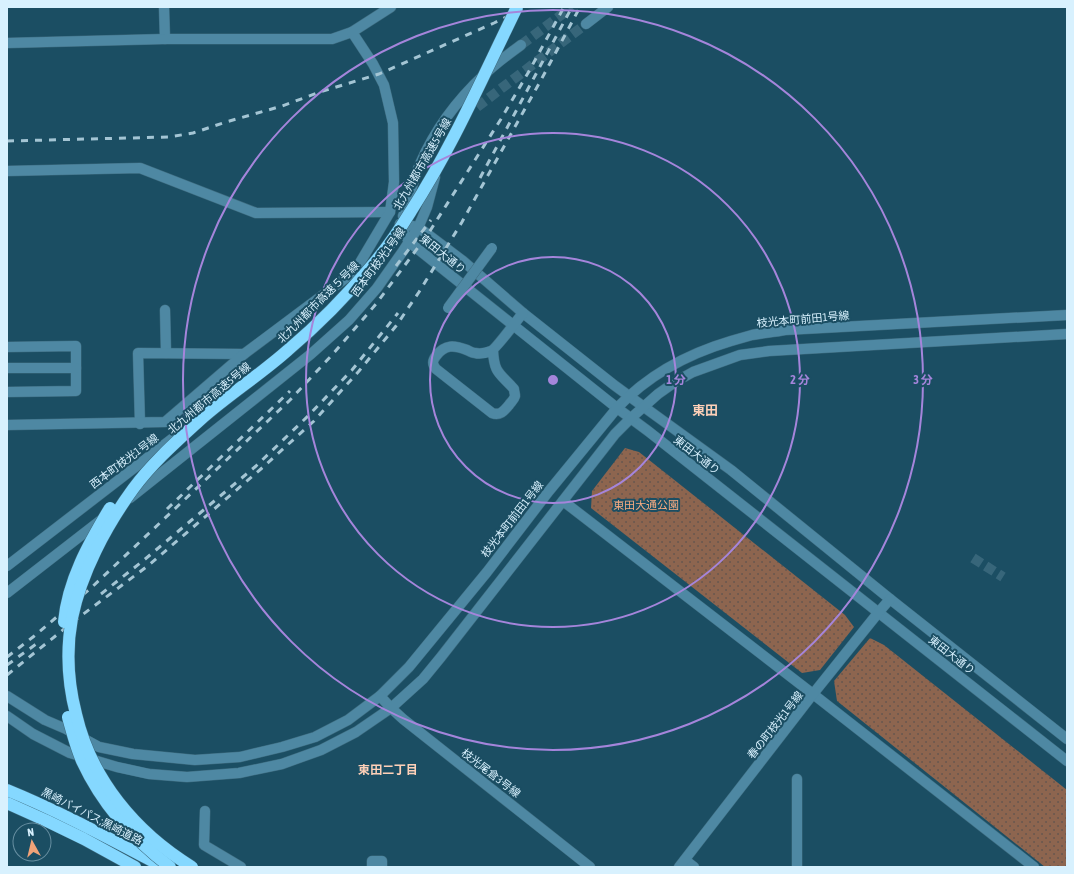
<svg xmlns="http://www.w3.org/2000/svg" width="1074" height="874" font-family="'Asap Condensed','Noto Sans JP',sans-serif">
<style>
.park{fill:url(#park-dots)}
.lines{fill:none;stroke-linecap:round;stroke-linejoin:round}
.minor-tunnel{stroke:#37667a;stroke-width:10;stroke-dasharray:10 5;stroke-linecap:butt}
.minor-casing{stroke:#3d6b7f;stroke-width:11}
.highway-casing{stroke:#3d6b7f;stroke-width:13}
.minor{stroke:#4e88a3;stroke-width:10}
.highway{stroke:#85d8ff;stroke-width:12}
.rail{stroke:#a4c5d4;stroke-width:3;stroke-dasharray:7 7;stroke-linecap:butt}
.minor-bridge-casing{stroke:#3d6b7f;stroke-width:11;stroke-linecap:butt}
.highway-bridge-casing{stroke:#3d6b7f;stroke-width:13;stroke-linecap:butt}
.minor-bridge{stroke:#4e88a3;stroke-width:10}
.highway-bridge{stroke:#85d8ff;stroke-width:12}
.ring{fill:none;stroke:#a585db;stroke-width:2}
.labels{text-anchor:middle;dominant-baseline:central;stroke-width:4;stroke-linejoin:round;paint-order:stroke}
.street-label{font-size:11px;fill:#d8f1fe;stroke:#1b4e63}
.park-label{font-size:11px;fill:#f7ab81;stroke:#1b4e63}
.neighbourhood-label{font-size:12px;font-weight:bold;fill:#fdd0b8;stroke:#1b4e63}
.quarter-label{font-size:13px;font-weight:bold;fill:#fdd0b8;stroke:#1b4e63}
.centre{fill:#a585db;stroke:#1b4e63;stroke-width:2}
.ring-label{font-size:12px;text-anchor:middle;font-weight:bold;fill:#a585db;stroke:#1b4e63;stroke-width:4;stroke-linejoin:round;paint-order:stroke}
</style>
<defs>
<pattern id="park-dots" width="8" height="8" patternUnits="userSpaceOnUse"><rect width="8" height="8" fill="#8d654f"/><path d="M2 2h.1M6 6h.1" fill="none" stroke="#67564e" stroke-width="1.8" stroke-linecap="round"/></pattern>
</defs>
<rect width="100%" height="100%" fill="#1b4e63"/>
<g class="park">
<polygon points="625,448 639,452 845,615 854,627 820,670 802,673 591,508 592,491"/>
<polygon points="870,638 884,645 1067,790 1067,867 1045,867 837,701 834,681"/>
</g>
<g class="lines">
<g class="minor-tunnel">
<polyline points="521,45 572,7"/>
<polyline points="477,107 586,24"/>
<polyline points="973,558 1003,577"/>
</g>
<g class="minor-casing">
<g id="minor">
<polyline points="164,7 165,39"/>
<polyline points="586,24 608,7"/>
<polyline points="7,43 165,39 332,39 352,32"/>
<polyline points="7,171 140,168 256,213 390,212"/>
<path d="M403,216C410,200 412,181 420,164C435,129 457,100 485,74C496,63 509,54 521,45"/>
<polyline points="400,224 409,242 617,408 648,431 1067,761"/>
<polyline points="400,224 418,227 463,261 523,313 614,385 644,407 731,470 890,599 1067,739"/>
<polyline points="165,310 166,353"/>
<polyline points="7,347 76,346 76,391 7,392"/>
<path d="M493,350C494,374 500,373 514,389C514,392 515,393 515,396C514,400 511,402 509,405C504,411 500,416 492,413L436,369C432,364 432,361 436,356C445,344 454,345 467,350C469,351 472,353 475,353C480,354 486,353 491,351C496,349 517,320 523,313"/>
<polyline points="7,368 76,368"/>
<polyline points="140,424 138,353 244,354"/>
<polyline points="7,425 165,422 244,354 355,271 390,212 394,182 393,123 384,85 373,64 352,32 391,7"/>
<polyline points="130,498 311,354 349,320 377,288 403,251 418,228 427,207 435,177"/>
<polyline points="563,501 813,694 1034,867"/>
<polyline points="7,566 173,438"/>
<polyline points="7,593 101,520"/>
<path d="M7,696L45,720L66,729L99,747L133,754L195,760L240,757L282,747L315,737L348,720L380,696L409,667L487,572L549,491L617,408C649,374 687,354 731,341C738,339 745,337 752,335C763,333 774,332 785,330L1067,315"/>
<polyline points="380,696 391,708 403,719 590,867"/>
<polyline points="7,716 33,734 70,753 117,767 149,774 187,777 239,773 282,764 321,750 356,732 391,708 423,679 441,657 615,434 631,418 658,394 675,382 693,372 740,355 769,351 1067,334"/>
<polyline points="205,811 204,845 241,867"/>
<polyline points="685,860 694,867"/>
<polyline points="372,867 372,861 382,861 382,867"/>
<polyline points="679,867 813,694 878,613 890,599"/>
<polyline points="797,867 797,779"/>
</g>
</g>
<g class="highway-casing">
<g id="highway">
<path d="M7,790C61,812 112,840 164,867"/>
<polyline points="7,803 47,821 84,839 135,867"/>
</g>
</g>
<use href="#minor" class="minor"/>
<use href="#highway" class="highway"/>
<g class="rail">
<polyline points="7,141 169,137 193,133 226,122 282,106 320,92 379,74 494,23 527,7"/>
<polyline points="480,178 572,7"/>
<polyline points="396,266 431,220"/>
<polyline points="167,509 290,391"/>
<polyline points="101,594 144,560 256,466 308,416 352,370 398,313"/>
<polyline points="7,657 33,637 91,588 290,400 332,355 376,304 428,234 501,119 528,73 564,7"/>
<polyline points="7,665 39,642"/>
<polyline points="7,675 74,621 149,565 262,468 314,421 359,371 396,326 419,292 462,222 541,80 580,7"/>
</g>
<g class="minor-bridge-casing">
<polyline id="minor-bridge" points="448,308 492,248"/>
</g>
<g class="highway-bridge-casing">
<g id="highway-bridge">
<path d="M64,622C68,580 89,543 110,508"/>
<path d="M68,717C72,732 76,747 82,761C102,804 133,839 170,867"/>
<path d="M192,867C135,832 91,779 76,714C68,683 66,650 72,618C81,573 106,526 133,489C152,463 177,441 200,420C228,395 260,375 288,350C319,324 348,294 374,263C388,247 400,229 411,211C453,146 483,76 517,7"/>
</g>
</g>
<use href="#minor-bridge" class="minor-bridge"/>
<use href="#highway-bridge" class="highway-bridge"/>
</g>
<g class="ring">
<circle cx="553" cy="380" r="123"/>
<circle cx="553" cy="380" r="247"/>
<circle cx="553" cy="380" r="370"/>
</g>
<g class="labels">
<g class="street-label">
<text transform="translate(422 164) rotate(-60)">北九州都市高速5号線</text>
<text transform="translate(443 254) rotate(39)">東田大通り</text>
<text transform="translate(378 262) rotate(-54)">西本町枝光1号線</text>
<text transform="translate(318 302) rotate(-45)">北九州都市高速５号線</text>
<text transform="translate(803 319) rotate(-5)">枝光本町前田1号線</text>
<text transform="translate(209 398) rotate(-40)">北九州都市高速5号線</text>
<text transform="translate(697 455) rotate(38)">東田大通り</text>
<text transform="translate(124 461) rotate(-37)">西本町枝光1号線</text>
<text transform="translate(512 519) rotate(-52)">枝光本町前田1号線</text>
<text transform="translate(952 655) rotate(38)">東田大通り</text>
<text transform="translate(775 725) rotate(-52)">春の町枝光1号線</text>
<text transform="translate(491 773) rotate(38)">枝光尾倉3号線</text>
<text transform="translate(92 816) rotate(27)">黒崎バイパス;黒崎道路</text>
</g>
<g class="park-label">
<text x="646" y="505">東田大通公園</text>
</g>
<g class="neighbourhood-label">
<text x="388" y="770">東田二丁目</text>
</g>
<g class="quarter-label">
<text x="705" y="410">東田</text>
</g>
</g>
<circle cx="553" cy="380" r="6" class="centre"/>
<g class="ring-label">
<text x="676" y="384">1 分</text>
<text x="800" y="384">2 分</text>
<text x="923" y="384">3 分</text>
</g>
<rect width="1074" height="874" fill="none" stroke="#d8f1fe" stroke-width="16"/>
<g transform="translate(32 842) rotate(352)"><circle r="19" fill="#1b4e63" stroke="#678fa1"/>
<path d="M0-3L7 15L0 10L-7 15Z" fill="#f0a378"/>
<text y="-6" font-size="11" font-weight="bold" text-anchor="middle" fill="#d8f1fe">N</text>
</g>
</svg>
